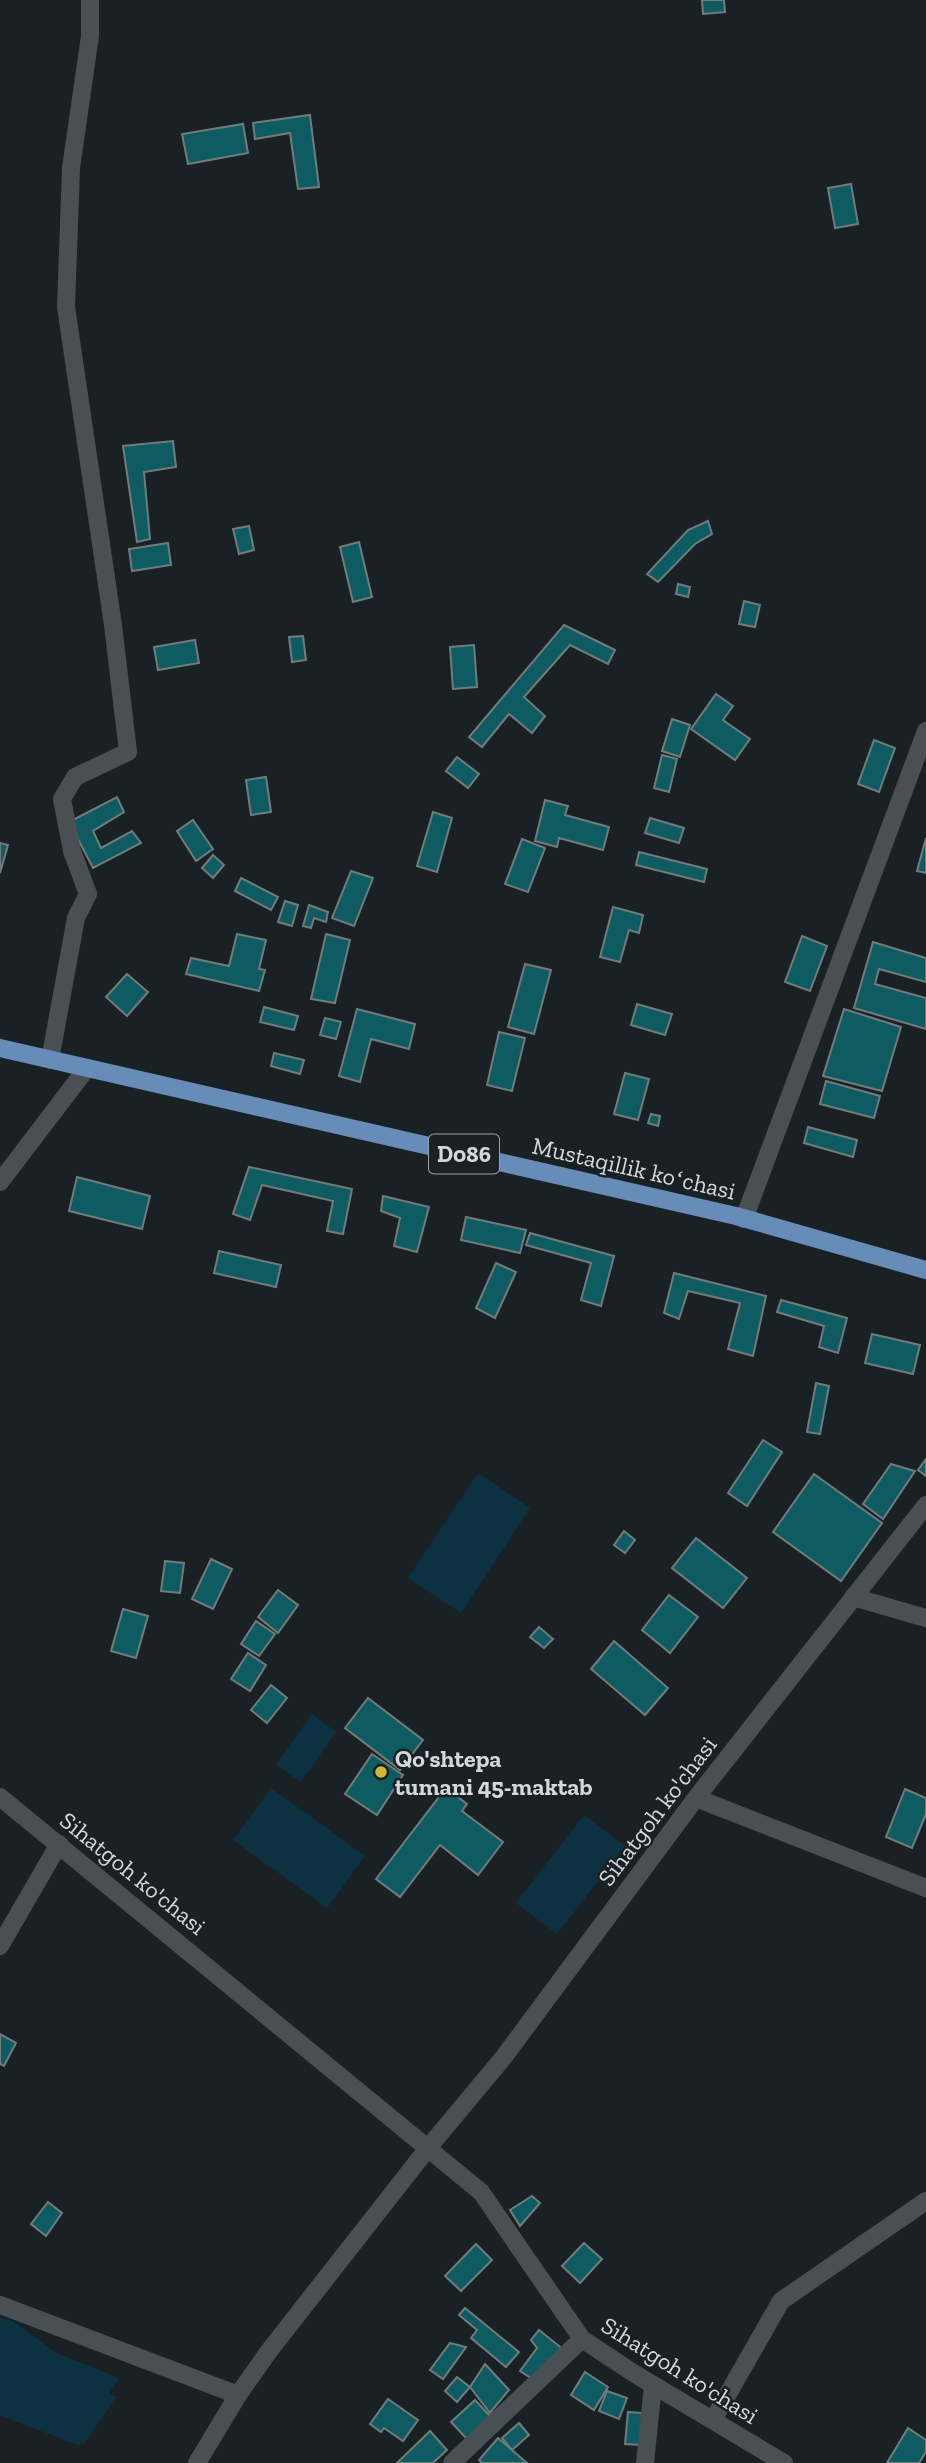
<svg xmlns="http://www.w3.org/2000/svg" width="926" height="2463" font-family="'Zilla Slab',serif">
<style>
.green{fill:#0c3241}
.building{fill:#0e5c61;stroke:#727b7c;stroke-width:2}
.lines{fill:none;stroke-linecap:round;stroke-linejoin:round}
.minor{stroke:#495054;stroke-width:18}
.primary{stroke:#678cb7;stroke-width:18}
.poi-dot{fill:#d0b837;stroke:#1a2124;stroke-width:2.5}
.labels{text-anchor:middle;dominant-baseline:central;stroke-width:5;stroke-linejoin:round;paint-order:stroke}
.shield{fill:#1a2124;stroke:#9ca1a3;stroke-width:2}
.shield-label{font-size:23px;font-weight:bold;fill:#d4d8da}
.street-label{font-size:24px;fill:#d4d8da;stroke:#1a2124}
.poi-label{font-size:24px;font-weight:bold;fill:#d4d8da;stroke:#1a2124;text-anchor:start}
</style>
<rect width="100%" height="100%" fill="#1a2124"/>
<g class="green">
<polygon points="478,1473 530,1508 461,1613 408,1578"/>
<polygon points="312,1714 336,1732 301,1782 276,1765"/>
<polygon points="271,1788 365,1856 327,1908 233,1840"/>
<polygon points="584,1815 625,1846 557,1934 516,1903"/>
<polygon points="0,2317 14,2322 56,2353 119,2378 109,2393 116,2397 84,2444 77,2445 0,2415"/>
</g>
<g class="building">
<polygon points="702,0 724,0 725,12 703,14"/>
<polygon points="310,115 319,187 298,189 290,133 255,139 253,123"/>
<polygon points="243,124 248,153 188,164 182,134"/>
<polygon points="851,184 858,224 835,228 828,188"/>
<polygon points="173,441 176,467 144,472 150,539 137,542 123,446"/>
<polygon points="708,521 712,534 695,544 658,582 647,574 688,530"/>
<polygon points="249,526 254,550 239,554 233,529"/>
<polygon points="359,542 372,597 353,602 340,547"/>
<polygon points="168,543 171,565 132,571 129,549"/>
<polygon points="678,584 690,587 688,597 676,594"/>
<polygon points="744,601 760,605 755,627 739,624"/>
<polygon points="564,625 615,650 608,664 570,645 524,697 545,716 532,733 509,714 482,747 469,737"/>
<polygon points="303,636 306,660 292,662 289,637"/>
<polygon points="195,640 199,663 158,670 154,647"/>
<polygon points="474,645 477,687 453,689 450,647"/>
<polygon points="716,694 733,706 723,720 750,739 735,760 691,729"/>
<polygon points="672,719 690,725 680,757 662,751"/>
<polygon points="874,740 895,748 879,792 858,784"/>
<polygon points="662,755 677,759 669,792 654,788"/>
<polygon points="457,757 479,774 468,788 446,771"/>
<polygon points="266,777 271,812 251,815 246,780"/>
<polygon points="117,797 124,812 93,831 101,848 132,831 141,843 93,868 69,822"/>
<polygon points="545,800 568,806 565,815 609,827 603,850 559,838 557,847 535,841"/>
<polygon points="433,812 452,818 437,872 417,866"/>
<polygon points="650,818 684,828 679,843 645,833"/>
<polygon points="193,820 213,849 196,861 177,831"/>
<polygon points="926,838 926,873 917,871"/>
<polygon points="522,839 545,848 528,892 505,884"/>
<polygon points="0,843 8,845 0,873"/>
<polygon points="639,852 707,869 704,882 636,865"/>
<polygon points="213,855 224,865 213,878 202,868"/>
<polygon points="351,871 373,878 354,926 332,918"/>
<polygon points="241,878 278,897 271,910 235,891"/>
<polygon points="285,901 298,905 292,926 278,922"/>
<polygon points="309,905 328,912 326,922 314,918 311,928 303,926"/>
<polygon points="613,907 643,915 639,933 629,930 620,962 600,957"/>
<polygon points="237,934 266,940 259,969 265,970 259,991 186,974 191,958 229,966"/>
<polygon points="326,934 350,940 335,1003 311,999"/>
<polygon points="802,936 827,946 810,991 785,982"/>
<polygon points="873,942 926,958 926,982 879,969 875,984 926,998 926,1029 854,1008"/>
<polygon points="525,964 551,970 534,1034 508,1027"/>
<polygon points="127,974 148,992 127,1016 106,997"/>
<polygon points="637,1004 672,1014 665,1035 631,1025"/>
<polygon points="264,1007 298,1016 294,1030 260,1022"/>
<polygon points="357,1009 415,1024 409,1049 371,1039 360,1082 339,1076"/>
<polygon points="844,1009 901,1027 882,1091 823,1076"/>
<polygon points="325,1018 341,1022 336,1039 320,1035"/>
<polygon points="499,1032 525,1038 512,1091 487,1085"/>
<polygon points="274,1053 304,1060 300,1074 271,1066"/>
<polygon points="625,1073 649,1079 638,1120 614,1114"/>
<polygon points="826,1081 880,1096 874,1118 820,1104"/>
<polygon points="651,1114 660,1116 658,1126 648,1123"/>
<polygon points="808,1127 857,1140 853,1157 804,1143"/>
<polygon points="249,1167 352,1189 343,1234 327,1231 333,1201 262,1185 250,1220 233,1214"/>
<polygon points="77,1177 150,1196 142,1229 69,1211"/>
<polygon points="383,1196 429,1207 417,1252 394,1246 400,1218 381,1211"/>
<polygon points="466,1217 526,1230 520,1253 461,1240"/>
<polygon points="530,1233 614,1256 601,1306 581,1300 591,1263 526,1245"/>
<polygon points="219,1251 281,1265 276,1287 214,1273"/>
<polygon points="496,1263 516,1272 495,1318 476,1308"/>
<polygon points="674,1273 766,1296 753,1356 728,1349 740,1303 688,1291 679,1319 664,1313"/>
<polygon points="781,1300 847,1318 838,1353 819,1347 824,1326 777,1312"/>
<polygon points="872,1334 920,1345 913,1374 865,1363"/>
<polygon points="816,1383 829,1386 820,1434 807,1432"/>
<polygon points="763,1440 782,1452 747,1506 728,1493"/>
<polygon points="926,1459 926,1476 918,1470"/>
<polygon points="891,1464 915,1471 883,1519 863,1504"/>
<polygon points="814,1474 882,1523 841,1581 773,1532"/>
<polygon points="624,1531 635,1540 625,1553 614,1545"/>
<polygon points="696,1538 747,1578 723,1608 672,1568"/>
<polygon points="211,1559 232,1569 213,1609 192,1599"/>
<polygon points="165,1561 184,1563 180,1593 161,1591"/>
<polygon points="278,1590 298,1605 278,1633 258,1617"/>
<polygon points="669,1595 698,1617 670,1653 642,1630"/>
<polygon points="123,1609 148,1616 136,1658 111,1651"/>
<polygon points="256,1621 275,1634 259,1656 241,1644"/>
<polygon points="539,1627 553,1639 544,1648 530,1637"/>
<polygon points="614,1641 668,1688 645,1715 591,1669"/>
<polygon points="248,1653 266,1665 250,1691 231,1679"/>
<polygon points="271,1685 287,1698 267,1723 251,1710"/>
<polygon points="368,1698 423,1740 400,1770 345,1728"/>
<polygon points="372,1754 403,1775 377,1815 345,1794"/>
<polygon points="446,1788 467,1804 462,1811 503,1842 478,1875 440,1845 400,1897 376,1879"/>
<polygon points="905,1789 926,1798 926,1814 912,1848 886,1837"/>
<polygon points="0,2034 16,2043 4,2066 0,2064"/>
<polygon points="532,2196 540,2203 520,2226 510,2210"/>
<polygon points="48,2202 62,2213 46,2236 31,2224"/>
<polygon points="584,2243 602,2259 580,2283 562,2266"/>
<polygon points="476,2244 492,2260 461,2291 445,2276"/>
<polygon points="465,2308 519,2352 506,2367 471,2338 477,2330 459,2315"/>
<polygon points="539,2330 564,2350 534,2380 520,2371 537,2348 531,2340"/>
<polygon points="450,2343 466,2347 443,2379 430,2370"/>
<polygon points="485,2364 509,2390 490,2413 470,2387"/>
<polygon points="585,2372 608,2387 594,2410 571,2395"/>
<polygon points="457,2377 470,2387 457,2402 445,2391"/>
<polygon points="607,2391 627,2398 619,2419 599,2411"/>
<polygon points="388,2399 418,2420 403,2441 384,2428 381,2432 370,2424"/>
<polygon points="475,2400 490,2416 467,2439 451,2422"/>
<polygon points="628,2412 643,2413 640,2445 625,2444"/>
<polygon points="519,2423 529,2435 512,2450 502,2438"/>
<polygon points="908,2428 926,2440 926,2452 919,2463 887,2463"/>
<polygon points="430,2431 447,2450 433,2463 397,2463"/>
<polygon points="498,2438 512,2450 527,2463 482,2463 479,2460"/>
</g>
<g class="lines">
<g class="minor">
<polyline points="50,1060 76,918 88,894 72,851 62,799 75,777 128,752 113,625 66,307 71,168 90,36 90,0"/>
<polyline points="0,1182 87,1068"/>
<polyline points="744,1219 926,731"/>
<polyline points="853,1597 926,1618"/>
<polyline points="0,1797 481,2192 582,2339 635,2374 784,2463"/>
<polyline points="696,1798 926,1888"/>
<polyline points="0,1946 59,1844"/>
<polyline points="0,2305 238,2395"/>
<polyline points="713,2420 781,2301 926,2201"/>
<polyline points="197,2463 238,2395 269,2351 428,2148 503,2058 696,1798 926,1505"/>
<polyline points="452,2463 582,2339"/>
<polyline points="645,2463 653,2385"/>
</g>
<polyline class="primary" points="0,1048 736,1216 926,1270"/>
</g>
<circle class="poi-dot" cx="381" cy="1772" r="7"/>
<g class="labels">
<rect class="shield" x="429" y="1134.5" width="70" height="39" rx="5"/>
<g class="shield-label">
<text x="464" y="1154">D086</text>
</g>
<g class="street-label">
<text transform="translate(634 1168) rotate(13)">Mustaqillik koʻchasi</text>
<text transform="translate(657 1811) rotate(-53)">Sihatgoh ko'chasi</text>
<text transform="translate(133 1873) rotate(39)">Sihatgoh ko'chasi</text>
<text transform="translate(680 2370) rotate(32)">Sihatgoh ko'chasi</text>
</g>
<g class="poi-label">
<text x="395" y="1758">Qo'shtepa<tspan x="395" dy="28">tumani 45-maktab</tspan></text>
</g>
</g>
</svg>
